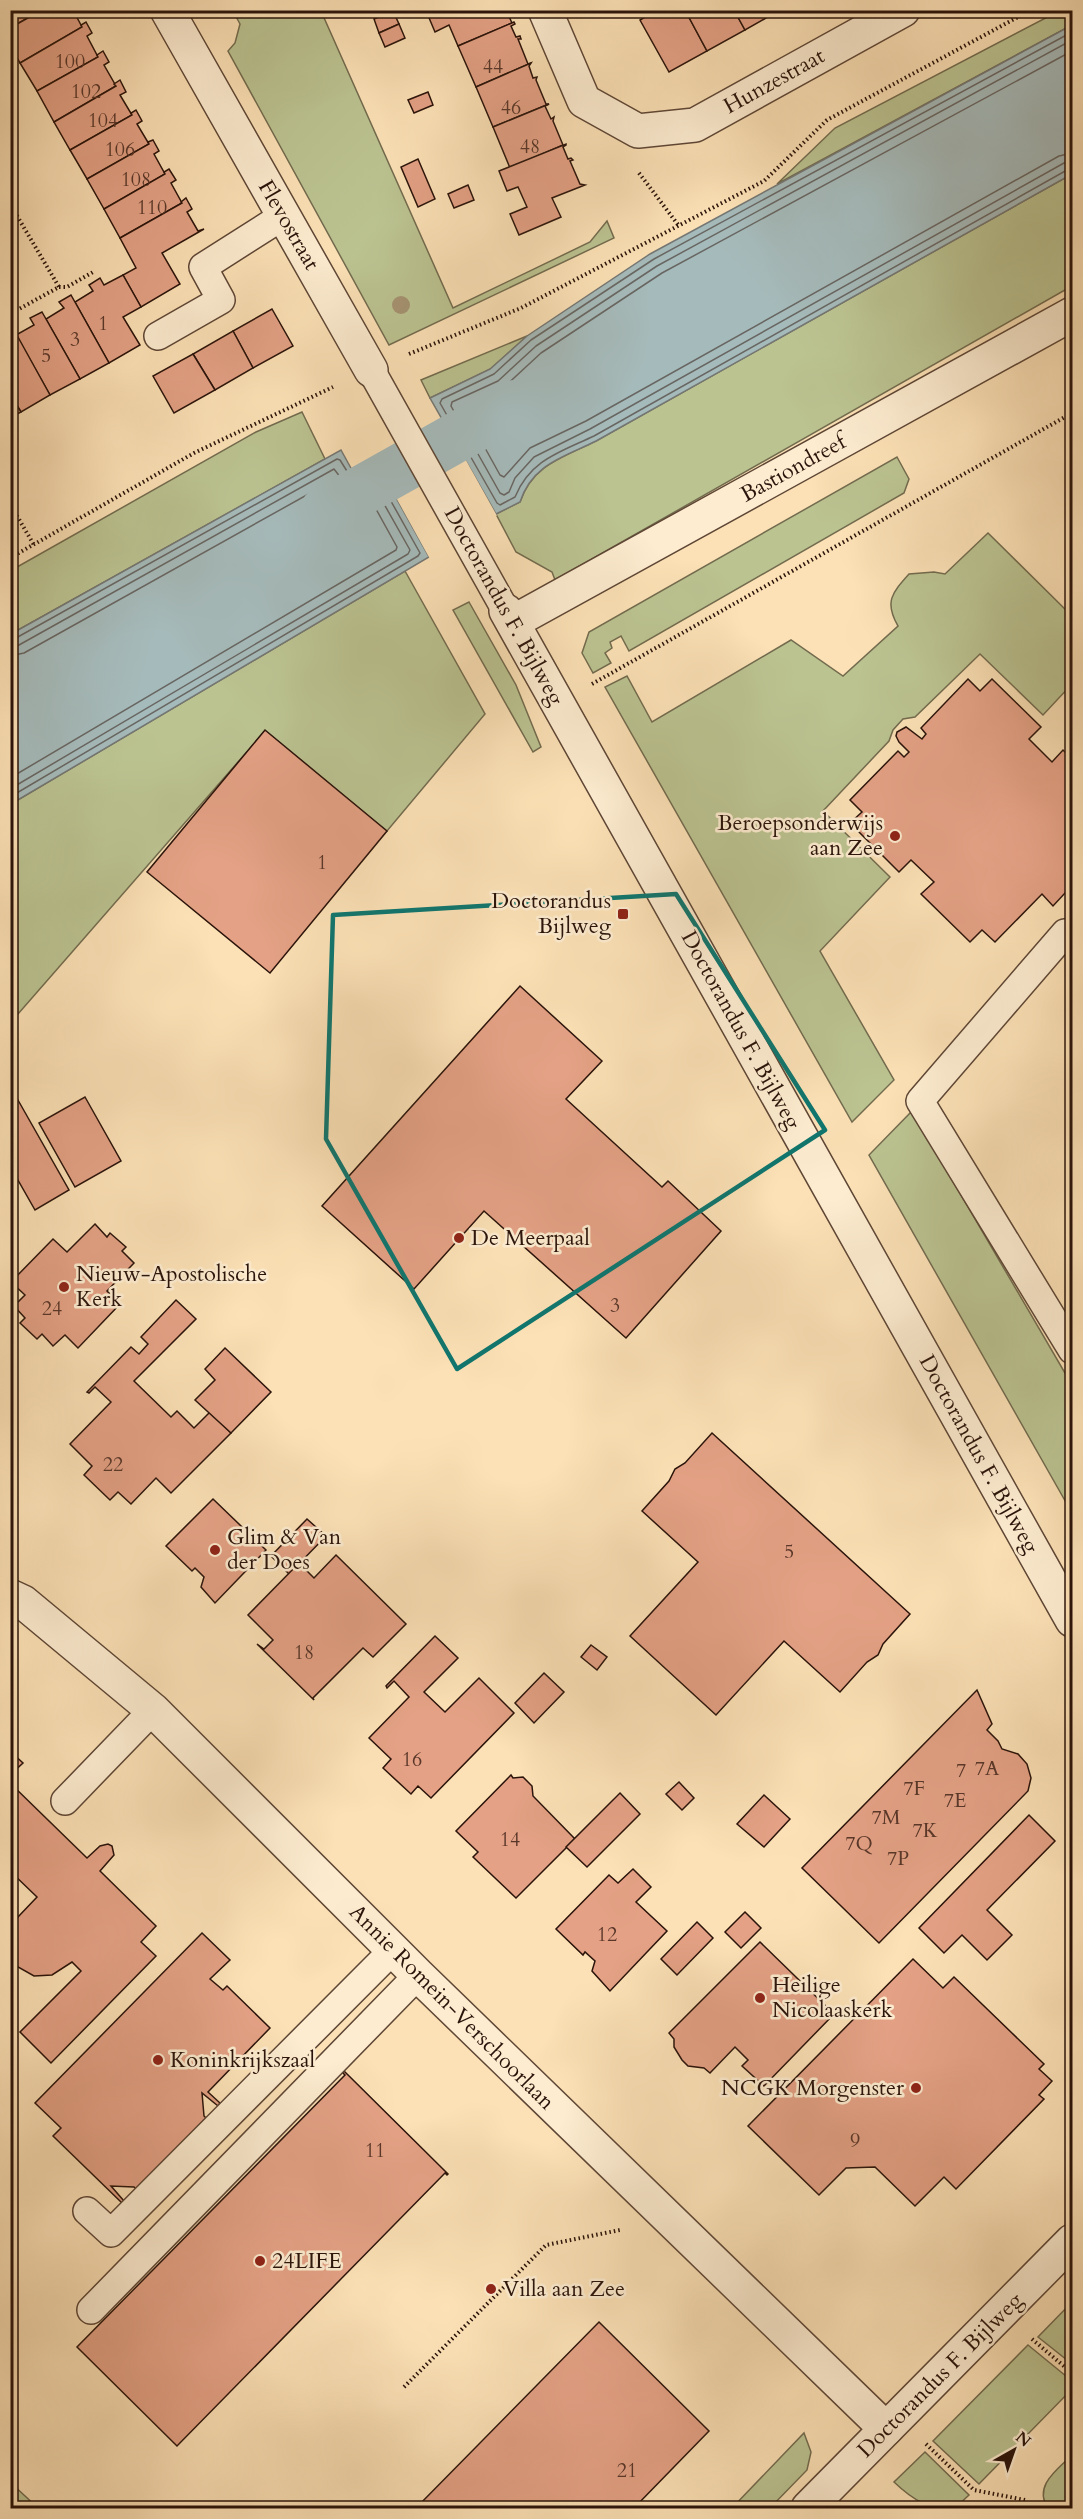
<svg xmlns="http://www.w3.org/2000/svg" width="1083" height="2519" font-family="Cardo,serif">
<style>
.green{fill:#bbc391;stroke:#726b4e;stroke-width:1.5}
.water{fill:#a5baba;stroke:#747774;stroke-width:1.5}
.pier{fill:#fce1b6}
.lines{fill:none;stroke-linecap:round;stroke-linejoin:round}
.shore{stroke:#686662;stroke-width:1.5}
.canal{stroke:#a5baba;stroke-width:50}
.building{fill:#e4a185;stroke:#2a130a;stroke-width:1.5}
.service-casing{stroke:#5e4635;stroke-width:30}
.minor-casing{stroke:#5e4635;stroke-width:36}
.path{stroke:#2a130a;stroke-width:4;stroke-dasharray:1.5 3;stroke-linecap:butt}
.service{stroke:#fdecd0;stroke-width:27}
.minor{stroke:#fdecd0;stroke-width:33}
.tree{fill:#a59271}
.marked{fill:none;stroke:#0f766e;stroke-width:4.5;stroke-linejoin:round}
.poi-dot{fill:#8f2418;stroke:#fdecd0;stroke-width:2}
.labels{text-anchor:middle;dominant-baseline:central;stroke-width:5;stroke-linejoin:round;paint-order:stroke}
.number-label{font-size:20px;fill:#583629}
.street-label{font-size:22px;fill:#2a130a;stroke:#fdecd0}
.poi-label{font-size:22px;fill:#2a130a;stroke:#fdecd0;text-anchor:start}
</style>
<rect width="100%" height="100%" fill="#fce1b6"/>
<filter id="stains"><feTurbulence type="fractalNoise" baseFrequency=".00333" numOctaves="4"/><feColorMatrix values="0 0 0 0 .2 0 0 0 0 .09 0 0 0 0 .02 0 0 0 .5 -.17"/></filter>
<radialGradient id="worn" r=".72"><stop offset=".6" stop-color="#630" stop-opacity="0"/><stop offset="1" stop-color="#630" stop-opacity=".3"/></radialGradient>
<g class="green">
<polygon points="233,11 321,11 453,308 590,242 607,221 614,238 389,345 228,51 235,43 240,24"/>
<polygon points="1059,11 1072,11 1072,25 777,184 835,128"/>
<path d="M1072,174V286L555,580L552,572L516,552L496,514L520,502C533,464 564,457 596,441Z"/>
<polygon points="527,336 491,369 430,398 421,380"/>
<polygon points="302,412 325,459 11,634 10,571 256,432"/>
<polygon points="897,457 909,479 904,493 629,651 621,636 610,642 612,648 605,653 611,663 593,673 582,653 589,632"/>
<path d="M988,533L1072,616V684L1043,715L980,654L915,717L903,719L893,730L889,741L823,811L890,877L820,951L894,1080L852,1122L605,687L627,676L652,722L791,640L843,676L898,626C884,602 892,593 909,574L934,572L945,574Z"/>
<polygon points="405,571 485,714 387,831 265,731 11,1022 11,804"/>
<polygon points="469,602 516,685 541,747 533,752 453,610"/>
<polygon points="912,1111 1072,1385 1072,1513 869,1155"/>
<polygon points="1072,2302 1072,2364 1038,2337"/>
<polygon points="1028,2345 1072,2381 1072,2389 979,2484 933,2441"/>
<polygon points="804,2433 811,2452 807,2470 770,2508 732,2508"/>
<path d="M925,2452L969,2495L955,2508C928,2509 914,2501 894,2482Z"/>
<path d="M1072,2455V2508H1048C1033,2486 1057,2470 1072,2455Z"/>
<polygon points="11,2483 38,2508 11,2508"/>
</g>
<g class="water">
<path d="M1072,25V174L596,441C564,457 532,464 520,502L496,514L430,398L490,369L527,336L650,254Z"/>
<polygon points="341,450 357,479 379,467 429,557 11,804 11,634"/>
</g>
<g class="pier">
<polygon points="444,421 496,514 497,516 493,515 441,422"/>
<polygon points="378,465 382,466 432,558 430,559"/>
</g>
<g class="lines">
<g class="shore">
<path d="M1072,32L654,259L531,340L494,374L442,399L440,403L497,503L500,505L515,497C530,460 560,452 594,436L1067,170L1072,169"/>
<polyline points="1072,40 657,266 536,346 498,381 452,402 451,406 500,493 504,495 509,492 515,478 534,457 590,429 1064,163 1072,162"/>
<polyline points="1072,51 662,273 541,353 503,388 465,406 464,410 500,475 504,477 530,448 586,421 1059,156 1072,153"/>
<polyline points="10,639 16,638 337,459 340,460 355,484 360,484 374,477 378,478 420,553 418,556 10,797"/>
<polyline points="10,647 19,645 334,469 351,491 360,492 372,487 375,488 410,550 408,554 10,789"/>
<polyline points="10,656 24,653 330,482 348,499 357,501 371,500 397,547 396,550 10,778"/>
</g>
<polyline class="canal" points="325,511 514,405"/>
</g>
<g class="building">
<polygon points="10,10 42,10 10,28"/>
<polygon points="42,10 73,10 82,27 20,63 10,46 10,28"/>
<polygon points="432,10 506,10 512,23 458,46 449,25 435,32 427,13"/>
<polygon points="657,10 685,10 707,51 669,72 640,20"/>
<polygon points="685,10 734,10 745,30 707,51"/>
<polygon points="734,10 780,10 745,30"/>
<polygon points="393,11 399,24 379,33 374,19"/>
<polygon points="86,22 92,33 87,36 98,57 37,91 20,63 82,27 81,25"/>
<polygon points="514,22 515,24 511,26 516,37 520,36 521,39 518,39 528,64 531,63 476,87 458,46"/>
<polygon points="399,24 405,38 385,47 379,33"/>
<polygon points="103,51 109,62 104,65 116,86 54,122 37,91 98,57 97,55"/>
<polygon points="531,63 529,66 533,78 537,77 536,80 546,104 549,104 493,127 476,87"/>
<polygon points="120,80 126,92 120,95 132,115 70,150 54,122 116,86 114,84"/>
<polygon points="428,92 433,105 414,113 408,100"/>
<polygon points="549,104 545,106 551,119 554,117 553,121 563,145 510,168 493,127"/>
<polygon points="136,110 142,121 137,124 149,144 87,179 70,150 132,115 131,113"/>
<polygon points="153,140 159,151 154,154 165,174 104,209 87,179 149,144 148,142"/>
<polygon points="566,144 566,145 563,147 568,159 571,158 573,160 570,161 580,184 585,185 552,198 561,217 519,235 510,214 527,207 518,187 507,191 499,171"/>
<polygon points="418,159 435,199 418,207 401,167"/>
<polygon points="169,169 176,180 171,183 182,203 120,238 104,209 165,174 164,172"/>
<polygon points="468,185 474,200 454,208 448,194"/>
<polygon points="186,198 192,209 187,212 198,231 204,229 162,253 180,284 141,307 123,275 136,268 120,238 182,203 181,202"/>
<polygon points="123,275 141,307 123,317 140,345 109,363 75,302 93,291 89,285 100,278 104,285"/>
<polygon points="71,295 109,363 80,379 46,319 64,308 59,302"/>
<polygon points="272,309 293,346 253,368 233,331"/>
<polygon points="42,312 80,379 50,395 16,335 34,325 30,318"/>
<polygon points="13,328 50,395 21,412 10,394 10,329"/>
<polygon points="233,331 253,368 215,390 193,354"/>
<polygon points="193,354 215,390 174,413 153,376"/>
<polygon points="10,394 21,412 10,418"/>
<polygon points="968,679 980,691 992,679 1041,727 1029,739 1052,762 1063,750 1072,759 1072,900 1065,893 1053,906 1042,894 995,942 982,930 970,942 921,894 934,882 911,860 899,872 850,823 862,812 850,800 898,751 904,757 909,752 899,742 896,736 897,732 906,727 922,739 926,734 921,728"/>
<polygon points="265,730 387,831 270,973 147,872"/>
<polygon points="520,986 602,1061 566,1099 662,1187 668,1181 721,1231 626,1338 484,1211 414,1289 322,1206"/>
<polygon points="10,1086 69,1190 35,1210 10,1166"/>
<polygon points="85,1097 121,1161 75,1187 39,1123"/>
<polygon points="95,1224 107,1237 110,1233 126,1247 122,1251 134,1263 107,1291 120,1304 78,1348 65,1335 53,1346 42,1334 37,1339 20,1323 25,1318 14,1306 25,1295 11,1282 53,1239 67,1252"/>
<polygon points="176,1300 196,1319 134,1381 171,1417 177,1411 194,1428 210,1412 231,1433 171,1493 156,1478 131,1504 118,1492 110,1500 84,1475 92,1466 70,1444 111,1402 95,1387 89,1393 87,1392 131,1347 139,1354 148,1344 141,1337"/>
<polygon points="225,1348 271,1392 231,1433 195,1400 215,1380 205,1369"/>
<polygon points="712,1433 910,1614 883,1644 878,1655 867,1662 840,1692 784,1641 716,1715 630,1636 698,1562 642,1511 669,1481 675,1469 685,1463"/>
<polygon points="213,1499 266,1550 215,1603 201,1587 204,1577 195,1568 192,1571 166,1546"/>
<polygon points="307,1519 326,1536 289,1574 271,1556"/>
<polygon points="336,1555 406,1624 373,1657 363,1648 313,1698 314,1700 257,1644 264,1649 273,1640 248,1615 299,1563 314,1578"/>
<polygon points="435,1636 458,1658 424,1692 445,1712 479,1678 514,1713 431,1798 418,1786 411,1794 383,1768 391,1759 369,1738 409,1697 394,1681 387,1688 386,1686"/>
<polygon points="591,1645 607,1657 597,1670 581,1657"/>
<polygon points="544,1673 564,1692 534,1723 515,1703"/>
<polygon points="977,1690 992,1724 987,1730 998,1741 1002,1749 1018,1754 1027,1764 1031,1778 1028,1791 879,1943 802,1868"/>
<polygon points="10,1751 23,1763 10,1775"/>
<polygon points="511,1775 513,1778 523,1777 532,1786 533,1796 575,1839 516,1898 473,1857 478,1852 456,1831"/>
<polygon points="679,1782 694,1798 682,1810 666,1794"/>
<polygon points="10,1783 87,1858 100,1846 108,1844 112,1846 114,1855 100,1871 156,1926 141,1942 156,1956 51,2063 20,2032 81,1971 72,1962 52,1975 34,1976 18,1967 10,1955 10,1929 18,1917 37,1897 10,1871"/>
<polygon points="620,1793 640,1814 587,1867 566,1847"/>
<polygon points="764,1795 790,1819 764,1847 737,1824"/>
<polygon points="1029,1815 1055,1841 987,1910 1012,1935 987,1960 962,1935 944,1953 919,1928"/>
<polygon points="633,1869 651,1887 636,1902 667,1931 610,1991 592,1971 595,1961 585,1952 583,1955 556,1929 609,1875 618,1883"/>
<polygon points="745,1912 761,1928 741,1948 725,1932"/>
<polygon points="697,1922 713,1938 677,1975 661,1959"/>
<polygon points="202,1933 230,1960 210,1979 223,1990 227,1986 270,2028 208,2092 220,2103 218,2106 202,2093 204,2116 206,2118 136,2189 134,2187 111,2186 124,2201 122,2203 53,2136 61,2128 35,2103"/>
<polygon points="760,1942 834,2014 764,2086 742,2066 748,2060 735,2047 710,2073 704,2068 688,2066 682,2060 674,2047 674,2039 669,2033"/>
<polygon points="913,1959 943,1988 954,1977 1044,2064 1039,2069 1052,2081 1039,2095 1044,2099 956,2189 944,2177 915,2206 875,2167 846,2168 819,2195 748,2126"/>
<polygon points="344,2071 448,2174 447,2175 445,2173 177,2446 77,2347 345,2075 343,2073"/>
<polygon points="599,2322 709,2431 634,2508 416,2508"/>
</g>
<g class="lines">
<g class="service-casing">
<g id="service">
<polyline points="158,336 221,300 203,267 283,216"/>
<polyline points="371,370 506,611"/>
<polyline points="1065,933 920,1101 1072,1350"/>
<polyline points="65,1801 153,1710"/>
<polyline points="87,2211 111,2233 393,1950"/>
<polyline points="91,2310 418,1975"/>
</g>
</g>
<g class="minor-casing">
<g id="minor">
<polyline points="167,10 371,370"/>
<polyline points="545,10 584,101 638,131 695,125 903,10"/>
<polyline points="506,611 1072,1620"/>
<polyline points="513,622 1072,314"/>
<polyline points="10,1596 23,1602 153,1710 418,1975 886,2429"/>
<polyline points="808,2508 1072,2241"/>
</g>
</g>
<g class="path">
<polyline points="639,173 679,226"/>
<polyline points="10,204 59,287 10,314"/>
<polyline points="59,287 67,287 95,271"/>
<polyline points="409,354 521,308 764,181 827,120 1031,10"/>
<polyline points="10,504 34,545"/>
<polyline points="10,558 194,453 333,387"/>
<polyline points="592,684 1072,413"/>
<polyline points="1032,2339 1072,2373"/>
<polyline points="404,2387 546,2245 620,2230"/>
<polyline points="926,2444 974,2490 1025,2500"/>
</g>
<use href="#service" class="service"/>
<use href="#minor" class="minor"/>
</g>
<circle class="tree" cx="401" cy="305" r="9"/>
<path class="marked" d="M676,894L825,1130L457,1369L326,1139L333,915Z"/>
<g class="poi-dot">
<circle cx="895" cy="836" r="6"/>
<rect x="617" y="908" width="12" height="12" rx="3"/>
<circle cx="459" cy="1238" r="6"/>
<circle cx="64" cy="1287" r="6"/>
<circle cx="215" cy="1550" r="6"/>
<circle cx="760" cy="1998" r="6"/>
<circle cx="158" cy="2060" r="6"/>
<circle cx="916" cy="2088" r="6"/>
<circle cx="260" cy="2261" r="6"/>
<circle cx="491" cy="2289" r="6"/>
</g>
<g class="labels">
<g class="number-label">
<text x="70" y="61">100</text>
<text x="493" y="66">44</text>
<text x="86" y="91">102</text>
<text x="511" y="107">46</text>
<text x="103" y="120">104</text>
<text x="530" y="146">48</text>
<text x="120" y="149">106</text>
<text x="136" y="179">108</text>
<text x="152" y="207">110</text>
<text x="103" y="323">1</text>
<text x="75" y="339">3</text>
<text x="46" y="355">5</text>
<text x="322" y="862">1</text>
<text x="615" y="1305">3</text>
<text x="52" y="1308">24</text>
<text x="113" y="1464">22</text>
<text x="789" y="1551">5</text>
<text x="304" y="1652">18</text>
<text x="412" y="1759">16</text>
<text x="987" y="1768">7A</text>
<text x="961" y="1770">7</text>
<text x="914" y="1788">7F</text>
<text x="955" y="1800">7E</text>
<text x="886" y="1817">7M</text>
<text x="925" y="1830">7K</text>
<text x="510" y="1839">14</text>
<text x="859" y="1843">7Q</text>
<text x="898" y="1858">7P</text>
<text x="607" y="1934">12</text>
<text x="855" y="2140">9</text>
<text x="375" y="2150">11</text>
<text x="627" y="2470">21</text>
</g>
<g class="street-label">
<text transform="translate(774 81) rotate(-29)">Hunzestraat</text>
<text transform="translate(289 225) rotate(60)">Flevostraat</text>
<text transform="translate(793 468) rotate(-29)">Bastiondreef</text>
<text transform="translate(504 606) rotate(61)">Doctorandus F. Bijlweg</text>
<text transform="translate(741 1030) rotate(61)">Doctorandus F. Bijlweg</text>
<text transform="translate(979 1454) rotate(61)">Doctorandus F. Bijlweg</text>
<text transform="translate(452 2007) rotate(45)">Annie Romein-Verschoorlaan</text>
<text transform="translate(940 2375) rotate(-45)">Doctorandus F. Bijlweg</text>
</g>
<g class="poi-label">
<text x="883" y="823" text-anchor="end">Beroepsonderwijs<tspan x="883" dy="25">aan Zee</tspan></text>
<text x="611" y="901" text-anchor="end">Doctorandus<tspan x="611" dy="25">Bijlweg</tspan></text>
<text x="471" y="1238">De Meerpaal</text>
<text x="76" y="1274">Nieuw-Apostolische<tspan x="76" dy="25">Kerk</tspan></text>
<text x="227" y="1537">Glim &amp; Van<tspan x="227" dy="25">der Does</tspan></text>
<text x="772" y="1985">Heilige<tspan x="772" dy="25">Nicolaaskerk</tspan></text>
<text x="170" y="2060">Koninkrijkszaal</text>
<text x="904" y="2088" text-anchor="end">NCGK Morgenster</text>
<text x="272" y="2261">24LIFE</text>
<text x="503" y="2289">Villa aan Zee</text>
</g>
</g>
<rect width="1083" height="2519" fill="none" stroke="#fce1b6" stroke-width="36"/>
<rect x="12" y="12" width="1059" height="2495" fill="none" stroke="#2a130a" stroke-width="3"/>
<rect x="18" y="18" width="1047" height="2483" fill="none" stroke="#2a130a" stroke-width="1.5"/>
<g transform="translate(1014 2450) rotate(40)" stroke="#fdecd0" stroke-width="4.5" paint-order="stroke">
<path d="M0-4.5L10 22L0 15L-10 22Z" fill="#2a130a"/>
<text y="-9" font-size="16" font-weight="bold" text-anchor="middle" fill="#2a130a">N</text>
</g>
<rect width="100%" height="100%" filter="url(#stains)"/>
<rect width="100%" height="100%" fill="url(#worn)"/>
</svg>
